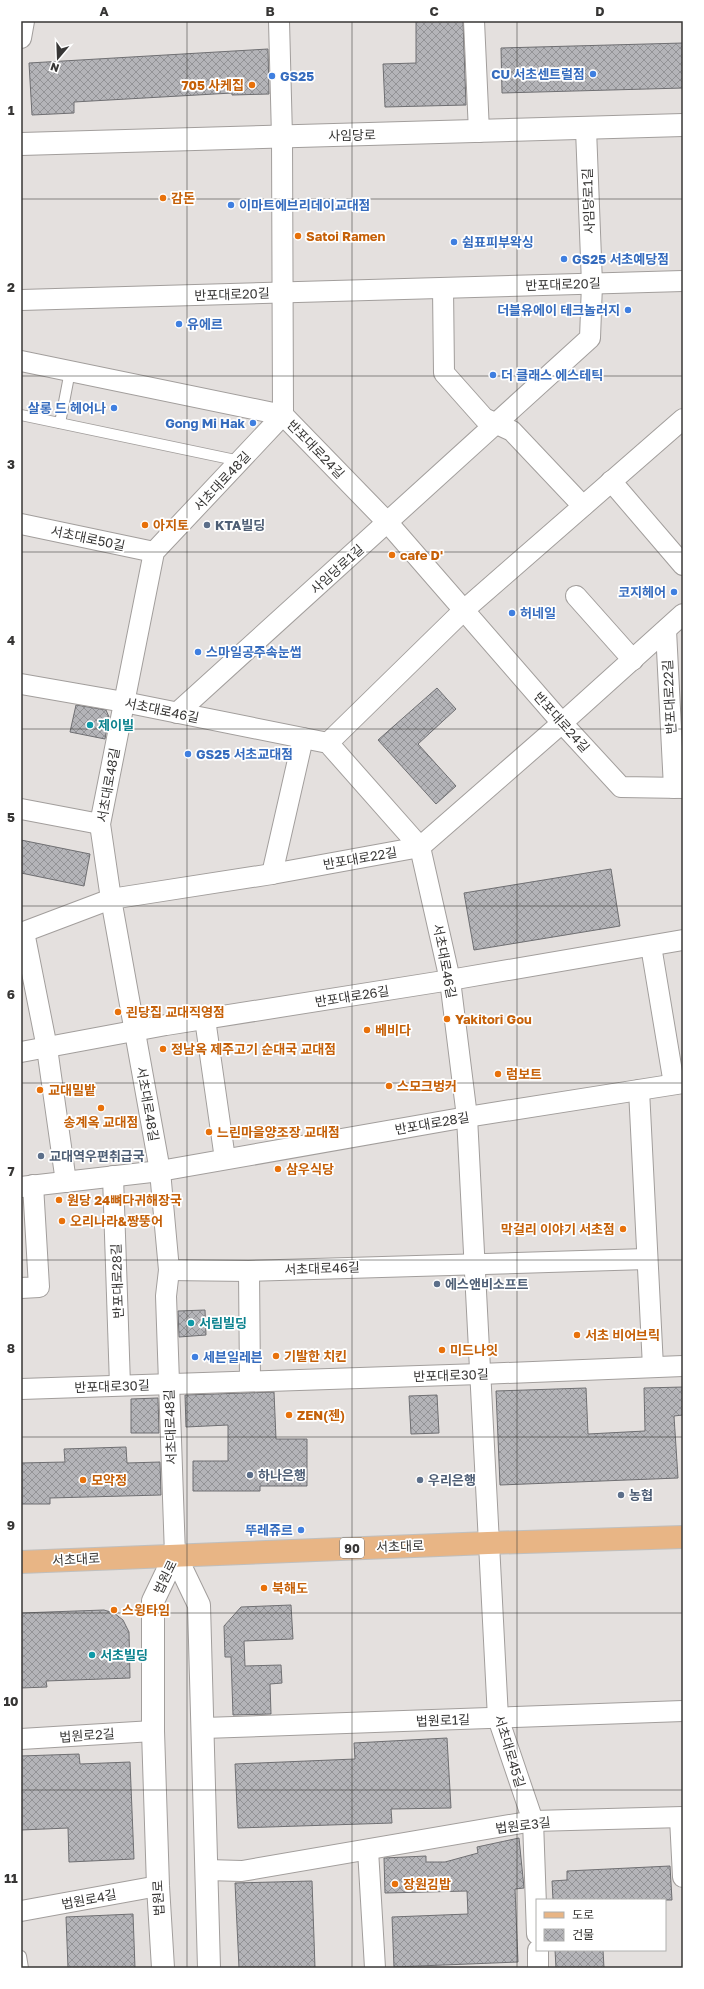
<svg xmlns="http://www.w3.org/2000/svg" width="704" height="1989" font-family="'Golos Text','Noto Sans KR',sans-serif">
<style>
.building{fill:url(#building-cross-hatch);stroke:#6f6f72}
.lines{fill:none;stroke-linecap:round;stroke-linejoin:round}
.lane-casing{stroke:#a29e9c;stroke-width:12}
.street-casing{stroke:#a29e9c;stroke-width:22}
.secondary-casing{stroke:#a29e9c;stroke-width:24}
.primary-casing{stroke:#bfbfbe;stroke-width:24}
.lane{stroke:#fff;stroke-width:10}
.street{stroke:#fff;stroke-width:20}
.secondary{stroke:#fff;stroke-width:22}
.primary{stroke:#e8b585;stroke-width:22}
.grid{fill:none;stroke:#373635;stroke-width:1;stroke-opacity:0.55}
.shop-dot{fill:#3f7fe0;stroke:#fff;stroke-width:1.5}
.food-dot{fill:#e8710a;stroke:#fff;stroke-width:1.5}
.service-dot{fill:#5c6f8a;stroke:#fff;stroke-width:1.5}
.culture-dot{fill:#0f9aa8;stroke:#fff;stroke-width:1.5}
.labels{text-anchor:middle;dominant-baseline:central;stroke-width:3.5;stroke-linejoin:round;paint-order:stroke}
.shield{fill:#fff;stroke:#737272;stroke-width:1}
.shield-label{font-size:12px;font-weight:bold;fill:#373635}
.shop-label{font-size:13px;font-weight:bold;fill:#366cbe;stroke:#fff;text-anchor:start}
.food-label{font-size:13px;font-weight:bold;fill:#c56008;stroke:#fff;text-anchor:start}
.street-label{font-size:13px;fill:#373635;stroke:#fff}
.service-label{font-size:13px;font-weight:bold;fill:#4e5e75;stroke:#fff;text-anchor:start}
.culture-label{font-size:13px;font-weight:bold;fill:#0d838f;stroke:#fff;text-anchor:start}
.neatline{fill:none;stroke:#373635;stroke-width:1.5}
.grid-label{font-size:13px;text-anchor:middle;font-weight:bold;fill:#373635}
</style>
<defs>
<pattern id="building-cross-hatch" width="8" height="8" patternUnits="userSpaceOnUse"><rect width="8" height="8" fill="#b4b4b8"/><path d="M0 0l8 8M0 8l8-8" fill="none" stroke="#939396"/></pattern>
</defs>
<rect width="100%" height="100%" fill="#e4e0de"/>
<g class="building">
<polygon points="416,21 463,21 466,105 385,107 383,64 416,63"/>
<polygon points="683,43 683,88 502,93 501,48"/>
<polygon points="268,49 269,94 232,95 232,93 74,102 74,113 32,115 29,63"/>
<polygon points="437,688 456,709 418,744 456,786 436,804 378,740"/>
<polygon points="76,705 106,710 109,717 105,739 70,732"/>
<polygon points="21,840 90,854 84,886 21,873"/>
<polygon points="611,869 620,926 474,950 464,893"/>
<polygon points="205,1310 206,1335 179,1337 178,1311"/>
<polygon points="683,1387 683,1415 674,1416 678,1478 500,1485 496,1391 586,1388 588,1434 645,1431 644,1388"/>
<polygon points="274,1392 276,1439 307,1439 307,1486 260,1486 260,1491 193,1491 193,1461 228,1461 228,1425 186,1427 185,1395"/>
<polygon points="437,1395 439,1433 411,1434 409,1396"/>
<polygon points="158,1398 159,1433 131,1433 131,1399"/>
<polygon points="126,1447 127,1463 160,1462 161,1495 50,1498 50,1504 21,1504 21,1463 65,1462 64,1449"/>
<polygon points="291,1605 293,1639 244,1641 245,1666 281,1665 282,1683 270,1684 271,1714 233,1715 231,1657 225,1657 224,1626 241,1607"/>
<polygon points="104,1610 114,1613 123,1620 129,1632 130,1678 46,1681 47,1687 21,1688 21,1613"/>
<polygon points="447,1738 451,1808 391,1809 392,1823 238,1828 235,1764 355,1759 354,1743"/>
<polygon points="79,1754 80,1764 130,1762 134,1859 69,1862 68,1828 21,1830 21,1756"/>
<polygon points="519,1838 524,1888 515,1889 518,1962 394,1967 392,1917 468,1914 467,1891 385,1893 384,1858 426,1856 426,1862 445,1862 478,1853 477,1847"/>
<polygon points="670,1866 672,1900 553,1900 552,1881 567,1880 567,1871"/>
<polygon points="312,1881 315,1968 239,1968 235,1883"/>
<polygon points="133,1914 135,1968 68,1968 66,1917"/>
<polygon points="555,1950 603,1950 604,1968 556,1968"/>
</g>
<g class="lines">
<g class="lane-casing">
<g id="lane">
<polyline points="21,415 240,461"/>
<polyline points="60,423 70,371"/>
<polyline points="21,1956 23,1968"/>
</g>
</g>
<g class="street-casing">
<g id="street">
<polyline points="474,21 479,132"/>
<polyline points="21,38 24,21"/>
<polyline points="443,288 444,373 484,418 512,431 583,506"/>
<polyline points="21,300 683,281"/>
<polyline points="21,361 283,415 388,523 562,723 621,787 683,788"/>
<polyline points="611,481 683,565"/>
<polyline points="21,524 154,552"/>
<polyline points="576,596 633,660"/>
<polyline points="666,630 674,788"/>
<polyline points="21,684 124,702 328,743 420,847 450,980 467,1117 498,1718 533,1821 537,1934"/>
<polyline points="177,713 590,338 592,284 586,129"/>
<polyline points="328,743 464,610 683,419"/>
<polyline points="21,809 100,824"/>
<polyline points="272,874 303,738"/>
<polyline points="24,932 47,1048 66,1182"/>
<polyline points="21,933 111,899 272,874 420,847 562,723 683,614"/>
<polyline points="651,946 674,1084"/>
<polyline points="205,1019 225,1159"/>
<polyline points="21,1052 166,1025 450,980 683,940"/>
<polyline points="639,1090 653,1367"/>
<polyline points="113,1176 120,1385"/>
<polyline points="21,1187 160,1171 467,1117 683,1083"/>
<polyline points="169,1270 249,1271 647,1259"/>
<polyline points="249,1271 250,1381"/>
<polyline points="21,1288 39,1287 33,1185"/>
<polyline points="21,1389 480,1374 683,1366"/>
<polyline points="175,1555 166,1296 169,1270 160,1171 111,899 100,824 154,552 283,415 282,137 279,21"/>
<polyline points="204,1728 683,1711"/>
<polyline points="21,1739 153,1731"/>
<polyline points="680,1818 683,1877"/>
<polyline points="368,1850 375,1968"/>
<polyline points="207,1870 242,1871 533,1821 683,1817"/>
<polyline points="21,1911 158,1886"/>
<polyline points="538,1950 538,1968"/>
</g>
</g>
<g class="secondary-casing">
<g id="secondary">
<polyline points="21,144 683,125"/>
<polyline points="175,1555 199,1605 209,1968"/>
<polyline points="163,1968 158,1886 153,1731 153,1601 175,1555"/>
</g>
</g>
<g class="primary-casing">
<polyline id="primary" points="21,1562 488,1543 683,1537"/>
</g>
<use href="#lane" class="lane"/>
<use href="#street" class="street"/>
<use href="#secondary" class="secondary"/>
<use href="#primary" class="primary"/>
</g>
<path class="grid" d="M187,21V1968M352,21V1968M517,21V1968M21,199H683M21,376H683M21,552H683M21,729H683M21,906H683M21,1083H683M21,1260H683M21,1437H683M21,1613H683M21,1790H683"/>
<g class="shop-dot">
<circle cx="593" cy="74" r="4"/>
<circle cx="272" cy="76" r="4"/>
<circle cx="231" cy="205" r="4"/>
<circle cx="454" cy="242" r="4"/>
<circle cx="564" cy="259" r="4"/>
<circle cx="628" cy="310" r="4"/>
<circle cx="179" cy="324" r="4"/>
<circle cx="493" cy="375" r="4"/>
<circle cx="114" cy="408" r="4"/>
<circle cx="253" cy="423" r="4"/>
<circle cx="674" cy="592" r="4"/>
<circle cx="512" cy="613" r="4"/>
<circle cx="198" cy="652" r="4"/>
<circle cx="188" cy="754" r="4"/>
<circle cx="195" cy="1357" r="4"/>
<circle cx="301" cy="1530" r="4"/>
</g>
<g class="food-dot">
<circle cx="252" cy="85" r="4"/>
<circle cx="163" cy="198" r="4"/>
<circle cx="298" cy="236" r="4"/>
<circle cx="145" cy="525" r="4"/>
<circle cx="392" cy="555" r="4"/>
<circle cx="118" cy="1012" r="4"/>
<circle cx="447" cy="1019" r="4"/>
<circle cx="367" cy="1030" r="4"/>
<circle cx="163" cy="1049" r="4"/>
<circle cx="498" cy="1074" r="4"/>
<circle cx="389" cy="1086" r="4"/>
<circle cx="40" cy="1090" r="4"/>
<circle cx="101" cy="1108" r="4"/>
<circle cx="209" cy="1132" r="4"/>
<circle cx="278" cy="1169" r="4"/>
<circle cx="59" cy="1200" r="4"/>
<circle cx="62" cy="1221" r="4"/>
<circle cx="623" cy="1229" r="4"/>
<circle cx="577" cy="1335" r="4"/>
<circle cx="442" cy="1350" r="4"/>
<circle cx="276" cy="1356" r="4"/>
<circle cx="289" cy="1415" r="4"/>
<circle cx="83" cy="1480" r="4"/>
<circle cx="264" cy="1588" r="4"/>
<circle cx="114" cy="1610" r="4"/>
<circle cx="395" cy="1884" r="4"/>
</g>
<g class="service-dot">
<circle cx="207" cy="525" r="4"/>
<circle cx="41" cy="1156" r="4"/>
<circle cx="437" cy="1284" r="4"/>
<circle cx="250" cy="1475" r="4"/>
<circle cx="420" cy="1480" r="4"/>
<circle cx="621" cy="1495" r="4"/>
</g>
<g class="culture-dot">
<circle cx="90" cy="725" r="4"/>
<circle cx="191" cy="1323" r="4"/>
<circle cx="92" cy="1655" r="4"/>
</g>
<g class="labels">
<rect class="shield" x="340" y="1538" width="24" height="20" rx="3"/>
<g class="shield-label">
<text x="352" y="1548">90</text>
</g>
<g class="shop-label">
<text x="585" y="74" text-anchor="end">CU 서초센트럴점</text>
<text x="280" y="76">GS25</text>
<text x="239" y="205">이마트에브리데이교대점</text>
<text x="462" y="242">쉼표피부왁싱</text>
<text x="572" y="259">GS25 서초예당점</text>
<text x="620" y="310" text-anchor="end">더블유에이 테크놀러지</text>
<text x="187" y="324">유에르</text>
<text x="501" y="375">더 클래스 에스테틱</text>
<text x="106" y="408" text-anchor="end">살롱 드 헤어나</text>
<text x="245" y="423" text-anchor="end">Gong Mi Hak</text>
<text x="666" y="592" text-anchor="end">코지헤어</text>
<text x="520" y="613">허네일</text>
<text x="206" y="652">스마일공주속눈썹</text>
<text x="196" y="754">GS25 서초교대점</text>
<text x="203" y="1357">세븐일레븐</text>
<text x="293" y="1530" text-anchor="end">뚜레쥬르</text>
</g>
<g class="food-label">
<text x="244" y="85" text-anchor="end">705 사케집</text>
<text x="171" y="198">감돈</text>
<text x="306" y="236">Satoi Ramen</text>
<text x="153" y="525">아지토</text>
<text x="400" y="555">cafe D'</text>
<text x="126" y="1012">괸당집 교대직영점</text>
<text x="455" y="1019">Yakitori Gou</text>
<text x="375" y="1030">베비다</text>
<text x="171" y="1049">정남옥 제주고기 순대국 교대점</text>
<text x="506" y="1074">럼보트</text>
<text x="397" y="1086">스모크벙커</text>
<text x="48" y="1090">교대밀밭</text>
<text x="101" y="1122" text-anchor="middle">송계옥 교대점</text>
<text x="217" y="1132">느린마을양조장 교대점</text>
<text x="286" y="1169">삼우식당</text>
<text x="67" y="1200">원당 24뼈다귀해장국</text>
<text x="70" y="1221">오리나라&amp;짱뚱어</text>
<text x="615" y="1229" text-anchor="end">막걸리 이야기 서초점</text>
<text x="585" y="1335">서초 비어브릭</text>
<text x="450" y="1350">미드나잇</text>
<text x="284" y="1356">기발한 치킨</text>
<text x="297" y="1415">ZEN(젠)</text>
<text x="91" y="1480">모악정</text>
<text x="272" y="1588">북해도</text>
<text x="122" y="1610">스윙타임</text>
<text x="403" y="1884">장원김밥</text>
</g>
<g class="street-label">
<text transform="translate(352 135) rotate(-1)">사임당로</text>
<text transform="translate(588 201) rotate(-92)">사임당로1길</text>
<text transform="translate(563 284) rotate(-2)">반포대로20길</text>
<text transform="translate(232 294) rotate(-2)">반포대로20길</text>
<text transform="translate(316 449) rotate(46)">반포대로24길</text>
<text transform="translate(222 481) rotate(-47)">서초대로48길</text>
<text transform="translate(88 538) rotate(12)">서초대로50길</text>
<text transform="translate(337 569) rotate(-42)">사임당로1길</text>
<text transform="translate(669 697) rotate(-93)">반포대로22길</text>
<text transform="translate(162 710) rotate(12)">서초대로46길</text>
<text transform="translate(562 722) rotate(48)">반포대로24길</text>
<text transform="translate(108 785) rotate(-80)">서초대로48길</text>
<text transform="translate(360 858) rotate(-10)">반포대로22길</text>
<text transform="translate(445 961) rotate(79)">서초대로46길</text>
<text transform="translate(352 996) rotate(-9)">반포대로26길</text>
<text transform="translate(148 1104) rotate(80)">서초대로48길</text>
<text transform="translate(432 1123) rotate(-10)">반포대로28길</text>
<text transform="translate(322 1268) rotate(-2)">서초대로46길</text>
<text transform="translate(117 1281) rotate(-92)">반포대로28길</text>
<text transform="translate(451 1375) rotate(-2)">반포대로30길</text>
<text transform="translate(112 1386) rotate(-2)">반포대로30길</text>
<text transform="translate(170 1427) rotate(-92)">서초대로48길</text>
<text transform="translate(400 1546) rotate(-2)">서초대로</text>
<text transform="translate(76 1559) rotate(-3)">서초대로</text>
<text transform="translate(165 1577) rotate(-64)">법원로</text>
<text transform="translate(443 1720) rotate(-2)">법원로1길</text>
<text transform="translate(87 1735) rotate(-4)">법원로2길</text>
<text transform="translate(510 1751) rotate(73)">서초대로45길</text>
<text transform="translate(523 1825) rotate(-7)">법원로3길</text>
<text transform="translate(158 1898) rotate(-93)">법원로</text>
<text transform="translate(89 1899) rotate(-11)">법원로4길</text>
</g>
<g class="service-label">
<text x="215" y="525">KTA빌딩</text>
<text x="49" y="1156">교대역우편취급국</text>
<text x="445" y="1284">에스앤비소프트</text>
<text x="258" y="1475">하나은행</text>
<text x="428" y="1480">우리은행</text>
<text x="629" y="1495">농협</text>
</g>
<g class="culture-label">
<text x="98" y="725">제이빌</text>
<text x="199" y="1323">서림빌딩</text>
<text x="100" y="1655">서초빌딩</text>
</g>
</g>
<rect width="704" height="1989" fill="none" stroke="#ffffff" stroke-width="44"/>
<rect x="536" y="1899" width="130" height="52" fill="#ffffff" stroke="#afafae"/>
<rect x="544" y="1912" width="20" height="6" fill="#e8b585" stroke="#afafae"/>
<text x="572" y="1919" font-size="12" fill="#373635">도로</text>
<rect x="544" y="1929" width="20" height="12" fill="url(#building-cross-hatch)" stroke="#afafae"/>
<text x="572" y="1939" font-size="12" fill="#373635">건물</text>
<g transform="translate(58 58) rotate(199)" stroke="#ffffff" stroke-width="3" paint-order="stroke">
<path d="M0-3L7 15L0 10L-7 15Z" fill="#373635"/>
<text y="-6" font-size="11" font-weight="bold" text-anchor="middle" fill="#373635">N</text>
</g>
<rect x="22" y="22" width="660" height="1945" class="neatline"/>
<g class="grid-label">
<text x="104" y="16">A</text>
<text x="270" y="16">B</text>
<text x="434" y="16">C</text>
<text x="600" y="16">D</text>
<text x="11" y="115">1</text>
<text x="11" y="292">2</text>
<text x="11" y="469">3</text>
<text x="11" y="645">4</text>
<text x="11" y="822">5</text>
<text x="11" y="999">6</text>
<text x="11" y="1176">7</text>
<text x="11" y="1353">8</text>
<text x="11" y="1530">9</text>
<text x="11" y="1706">10</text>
<text x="11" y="1883">11</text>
</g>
</svg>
